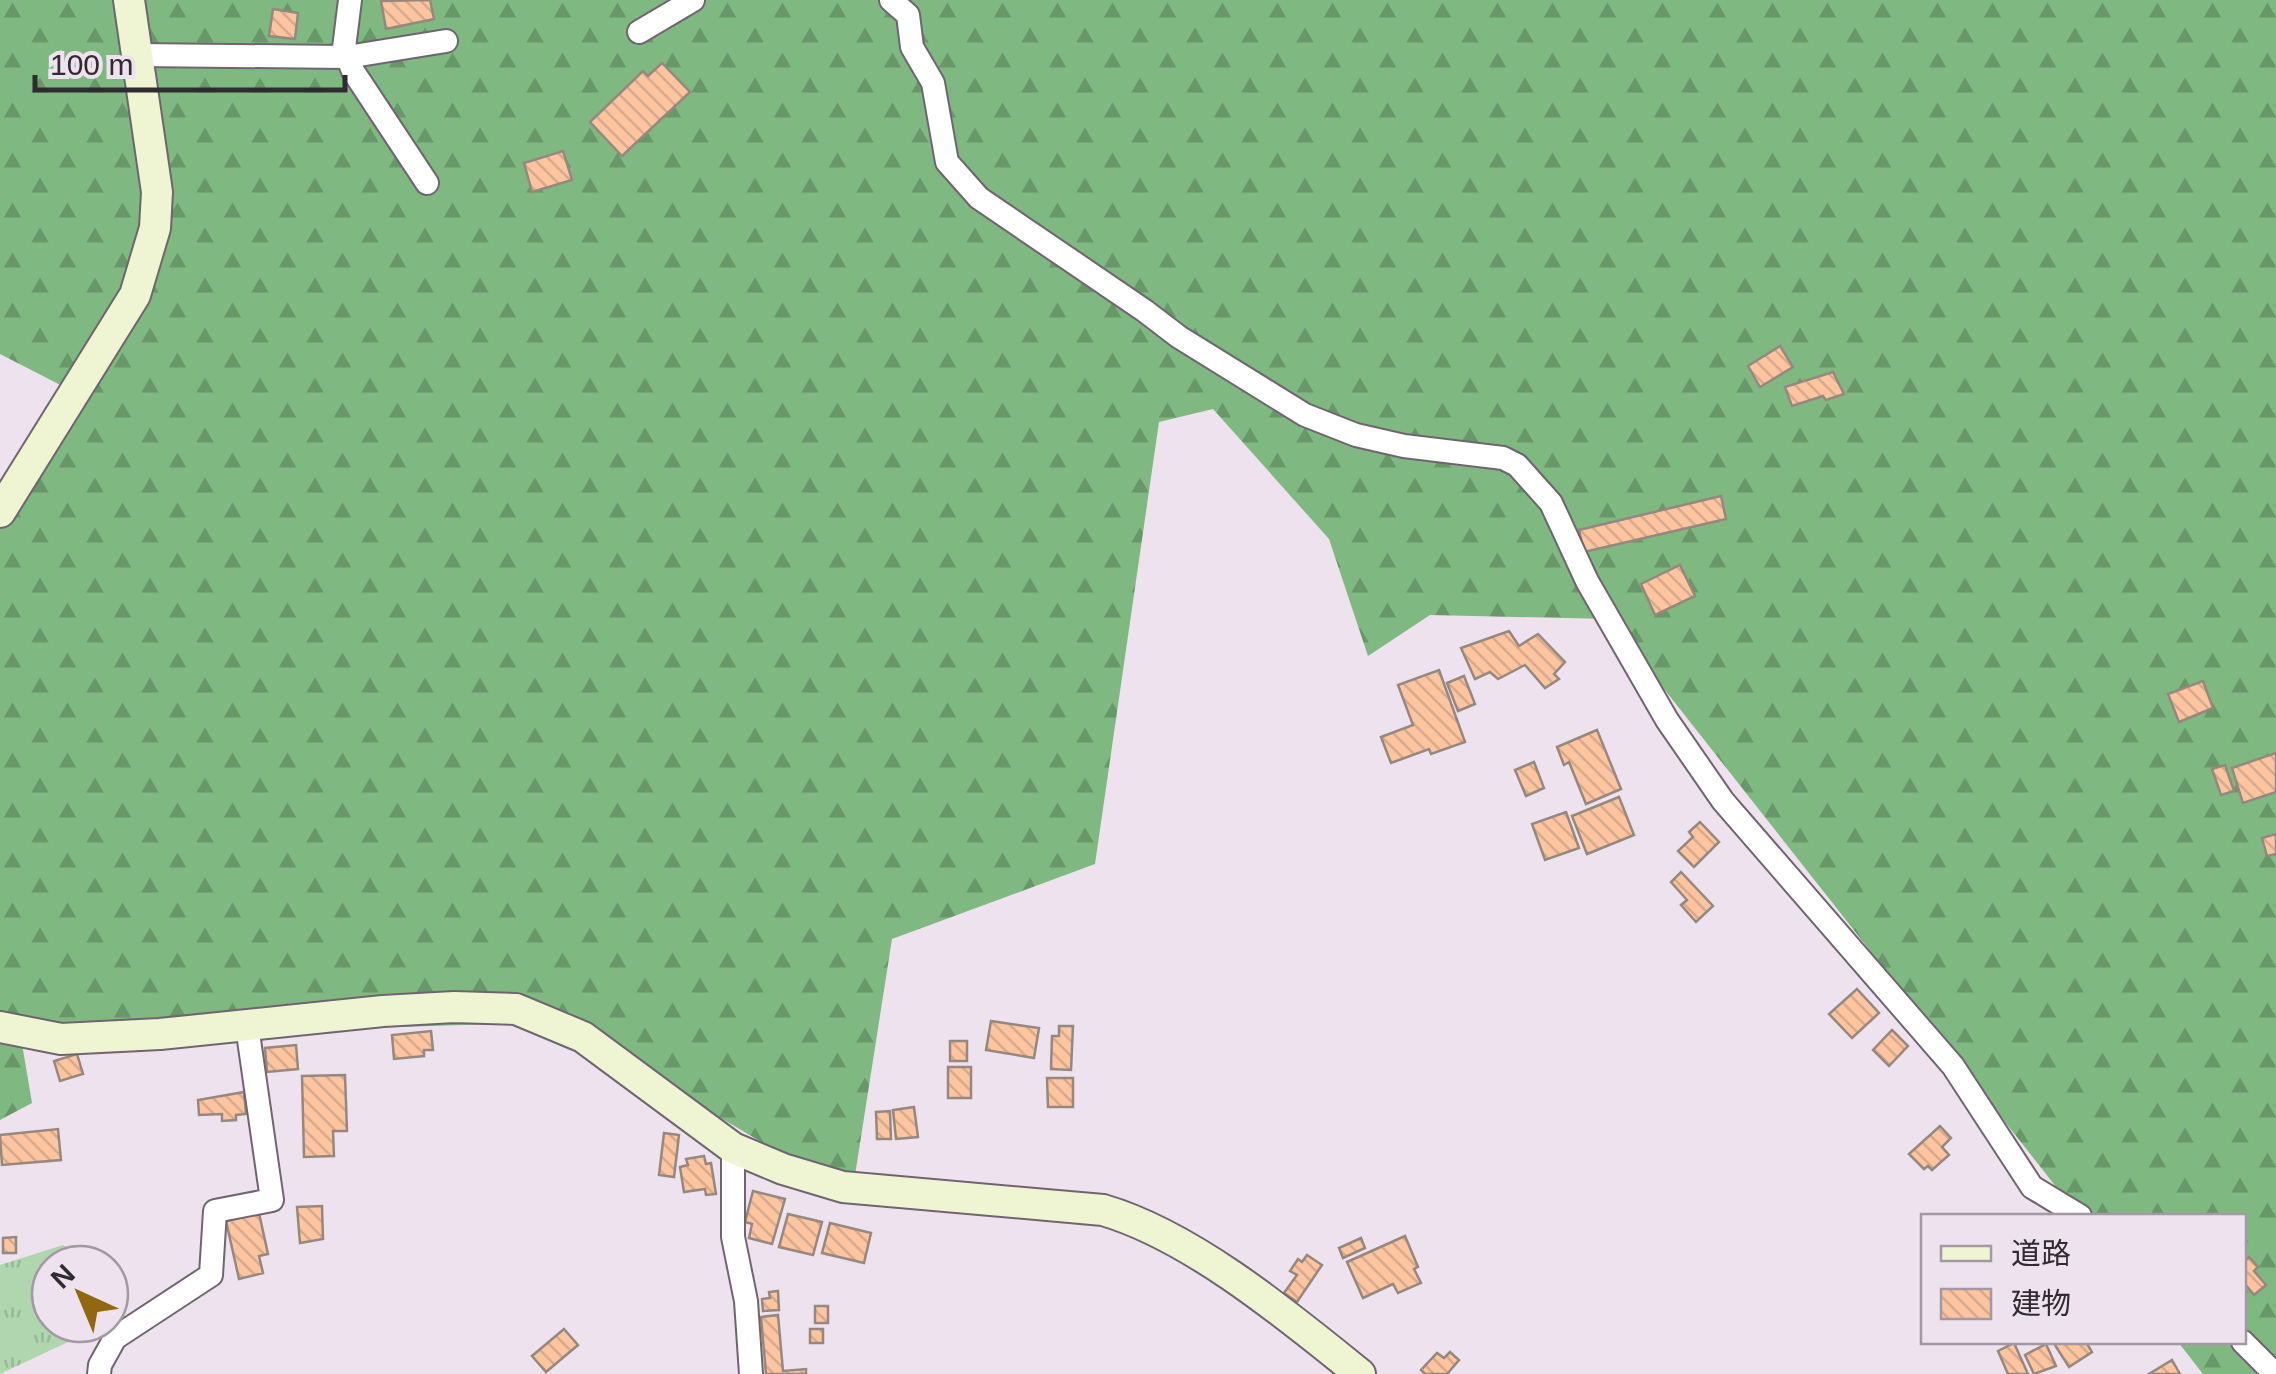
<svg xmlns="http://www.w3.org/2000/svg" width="2276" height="1374" font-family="Arial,'Noto Sans JP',sans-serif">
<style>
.grass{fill:url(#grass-tufts)}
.forest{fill:url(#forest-firs)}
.building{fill:url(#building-back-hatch);stroke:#96887f;stroke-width:2.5}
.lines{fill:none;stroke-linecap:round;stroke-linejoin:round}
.street-casing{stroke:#6f6570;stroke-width:26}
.secondary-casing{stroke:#6f6570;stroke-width:34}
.street{stroke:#fff;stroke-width:22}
.secondary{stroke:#eff5d3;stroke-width:30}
</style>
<defs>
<pattern id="grass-tufts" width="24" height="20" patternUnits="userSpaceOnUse" patternTransform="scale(2.5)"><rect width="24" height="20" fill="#b0d6b0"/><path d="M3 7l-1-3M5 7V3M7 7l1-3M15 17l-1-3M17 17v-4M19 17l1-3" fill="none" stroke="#98b898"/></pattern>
<pattern id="forest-firs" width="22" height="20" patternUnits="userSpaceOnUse" patternTransform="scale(2.5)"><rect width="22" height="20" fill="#7fb981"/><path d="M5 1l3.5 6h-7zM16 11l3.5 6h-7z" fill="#68976a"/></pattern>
<pattern id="building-back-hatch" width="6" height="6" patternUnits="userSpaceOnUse" patternTransform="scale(2.5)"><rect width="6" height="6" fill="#fcc5a0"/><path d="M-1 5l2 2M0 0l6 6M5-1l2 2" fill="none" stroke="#d8a98a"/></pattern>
</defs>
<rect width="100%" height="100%" fill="#eee2ee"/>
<polygon class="grass" points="63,1245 85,1257 85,1264 50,1264 50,1324 85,1324 85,1334 0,1374 0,1265"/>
<polygon class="forest" points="0,0 2276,0 2276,1374 2203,1374 2178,1342 2244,1342 2244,1216 2079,1216 1609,619 1430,615 1368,656 1329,539 1213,409 1159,422 1095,864 892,939 853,1188 775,1150 558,1022 147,1035 20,1032 32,1103 0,1120 0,504 74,392 0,354"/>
<g class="building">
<polygon points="430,0 434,19 386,29 381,1"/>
<polygon points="273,9 298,13 295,39 269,36"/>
<polygon points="662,63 690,92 622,156 590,122 643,71 648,76"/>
<polygon points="563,151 572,180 532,192 524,163"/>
<polygon points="1780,346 1793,367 1760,387 1748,366"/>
<polygon points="1833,372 1844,394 1826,400 1823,396 1792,406 1785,387"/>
<polygon points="1721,496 1726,519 1584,552 1579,530"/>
<polygon points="1680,565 1695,596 1655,615 1641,584"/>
<polygon points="1509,631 1519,646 1538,634 1565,662 1554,674 1559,679 1545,688 1525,665 1498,679 1490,672 1475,679 1461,648"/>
<polygon points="1439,670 1465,742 1431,754 1429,749 1391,763 1381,737 1413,725 1398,685"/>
<polygon points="1464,676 1475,704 1458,711 1447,683"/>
<polygon points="2203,681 2213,708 2179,722 2168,694"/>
<polygon points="1597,730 1621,789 1586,804 1569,762 1564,765 1557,747"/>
<polygon points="2276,753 2276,792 2243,803 2232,768"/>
<polygon points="1534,762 1544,788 1526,796 1515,770"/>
<polygon points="2225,765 2234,791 2221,795 2212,769"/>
<polygon points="1619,797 1634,835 1587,854 1572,816"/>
<polygon points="1566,812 1579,848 1545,860 1532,824"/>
<polygon points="1700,822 1719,842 1694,867 1678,851 1693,837 1689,832"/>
<polygon points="2276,834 2276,854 2267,856 2262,838"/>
<polygon points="1681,872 1713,906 1696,922 1681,905 1687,900 1671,882"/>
<polygon points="1857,989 1879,1013 1852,1038 1829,1014"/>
<polygon points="991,1021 1039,1028 1034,1058 986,1050"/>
<polygon points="1059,1026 1073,1026 1071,1070 1051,1069 1052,1036 1059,1036"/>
<polygon points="1892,1030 1908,1046 1889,1066 1873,1050"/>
<polygon points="431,1031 433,1050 424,1050 424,1056 394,1059 392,1035"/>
<rect x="950" y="1041" width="17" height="20"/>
<polygon points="296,1045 298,1069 267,1072 265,1048"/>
<polygon points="77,1054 83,1074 60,1081 54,1061"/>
<rect x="948" y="1067" width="23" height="31"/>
<polygon points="345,1075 347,1131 333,1131 334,1156 304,1157 302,1076"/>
<polygon points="1047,1078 1073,1078 1073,1107 1048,1107"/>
<polygon points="244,1092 246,1114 236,1115 236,1120 222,1121 222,1114 199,1115 198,1100"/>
<polygon points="914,1107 918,1137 896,1139 893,1110"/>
<polygon points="890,1111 891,1139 877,1139 876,1112"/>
<polygon points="1940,1126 1951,1138 1942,1147 1949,1155 1932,1170 1928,1166 1924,1169 1909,1154"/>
<polygon points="58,1129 61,1160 2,1165 0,1135"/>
<polygon points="664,1133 679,1135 674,1177 659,1175"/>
<polygon points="704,1156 706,1164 711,1163 716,1194 706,1195 705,1189 684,1192 680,1167 688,1165 686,1159"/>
<polygon points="753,1191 785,1199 772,1244 749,1238 752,1224 745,1222"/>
<polygon points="322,1206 323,1239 300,1243 297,1207"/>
<polygon points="259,1213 268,1254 259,1256 263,1273 239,1279 226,1221"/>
<polygon points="788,1214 822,1222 813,1255 779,1247"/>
<polygon points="830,1223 871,1233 864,1263 822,1253"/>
<polygon points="1405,1236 1418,1267 1414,1269 1421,1283 1398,1293 1393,1284 1363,1298 1347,1262"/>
<polygon points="16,1237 16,1253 3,1253 3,1238"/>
<polygon points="1361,1238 1365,1248 1343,1258 1339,1248"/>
<polygon points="1307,1255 1322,1265 1297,1302 1284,1293 1297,1275 1290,1271 1298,1259 1302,1262"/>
<polygon points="2249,1257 2258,1267 2254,1271 2266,1285 2254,1295 2244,1283 2244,1262"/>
<polygon points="778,1291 779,1310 763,1311 762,1299 770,1298 769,1292"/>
<rect x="815" y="1306" width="13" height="17"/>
<polygon points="778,1315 783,1371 806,1369 806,1374 766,1374 761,1317"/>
<polygon points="564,1329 578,1345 546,1372 532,1356"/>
<rect x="810" y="1329" width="13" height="14"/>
<polygon points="2053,1342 2086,1342 2092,1352 2069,1367"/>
<polygon points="2014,1343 2028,1374 2008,1374 1998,1351"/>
<polygon points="2046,1344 2056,1366 2034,1374 2025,1355"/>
<polygon points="1450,1352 1459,1360 1447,1374 1425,1374 1421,1370 1437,1353 1444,1358"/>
<polygon points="2172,1360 2180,1374 2149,1374"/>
</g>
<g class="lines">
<g class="street-casing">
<g id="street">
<polyline points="350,0 344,48 353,71 427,183"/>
<polyline points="891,0 908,15 912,47 933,83 947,162 979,198 1145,311 1179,337 1305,415 1356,435 1404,446 1503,458 1517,465 1551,503 1587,581 1667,720 1723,801 1953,1066 2032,1187 2080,1216"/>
<polyline points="639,32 693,0"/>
<polyline points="137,55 347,57 446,41"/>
<polyline points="733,1148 733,1237 746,1301 751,1374"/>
<polyline points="2243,1342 2275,1374"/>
<polyline points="99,1374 100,1365 115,1338 211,1275 215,1211 272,1200 247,1026"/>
</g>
</g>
<g class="secondary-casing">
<g id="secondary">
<polyline points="0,512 135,295 155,228 157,192 129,0"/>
<path d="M0,1027L61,1039L160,1034L383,1011L454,1007L516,1009L583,1037L733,1148L783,1169L843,1187L1103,1210C1192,1236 1288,1316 1360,1374"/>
</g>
</g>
<use href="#street" class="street"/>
<use href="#secondary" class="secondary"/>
</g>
<rect x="1921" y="1214" width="325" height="130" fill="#eee2ee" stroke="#a299a2" stroke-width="2.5"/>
<rect x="1941" y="1246" width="50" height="15" fill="#eff5d3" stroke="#a299a2" stroke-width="2.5"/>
<text x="2011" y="1264" font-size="30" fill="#302b30">道路</text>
<rect x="1941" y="1289" width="50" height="30" fill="url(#building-back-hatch)" stroke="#a299a2" stroke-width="2.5"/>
<text x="2011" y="1314" font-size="30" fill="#302b30">建物</text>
<g transform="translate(80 1294) rotate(316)"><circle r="48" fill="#eee2ee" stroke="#a299a2" stroke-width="2.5"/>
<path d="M0-8L18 38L0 25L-18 38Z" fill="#916710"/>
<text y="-15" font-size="28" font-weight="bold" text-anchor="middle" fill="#302b30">N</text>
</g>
<path d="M35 75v15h310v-15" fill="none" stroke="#302b30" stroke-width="5"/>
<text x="50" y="75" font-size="30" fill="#302b30" stroke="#eee2ee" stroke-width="8" paint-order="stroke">100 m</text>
</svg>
